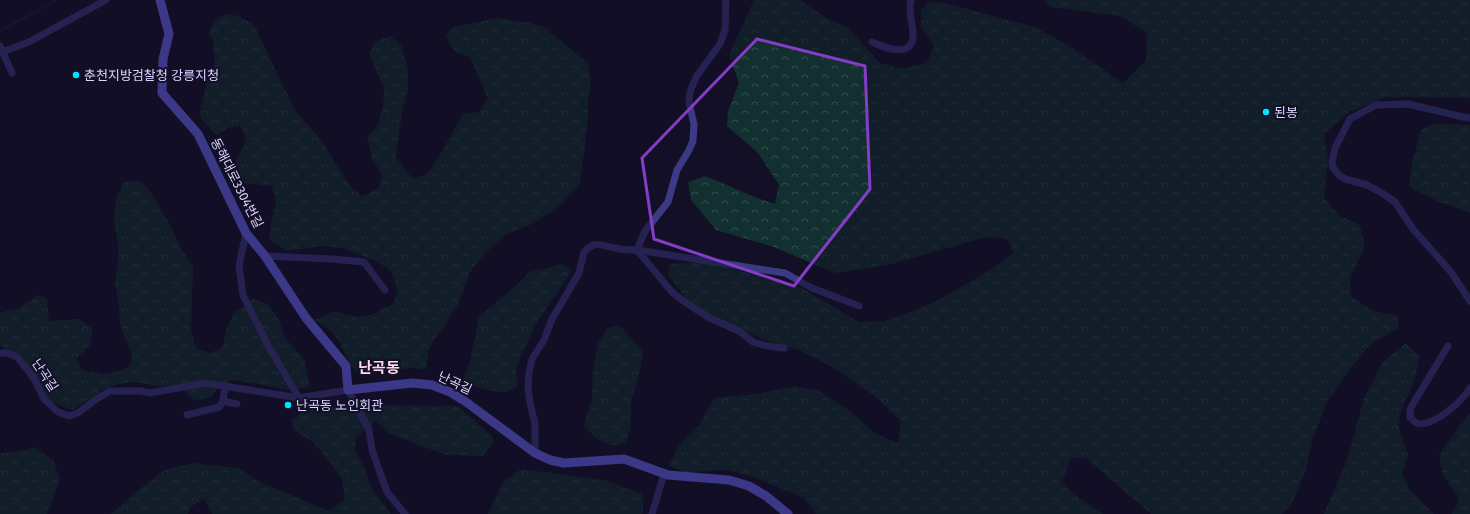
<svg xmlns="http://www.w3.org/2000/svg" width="1470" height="514" font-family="'Fira Sans','Noto Sans KR',sans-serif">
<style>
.forest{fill:url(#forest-crowns)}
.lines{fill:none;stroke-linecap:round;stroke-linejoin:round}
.stream{stroke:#0c2248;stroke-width:2}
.street{stroke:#3d3a85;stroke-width:7}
.secondary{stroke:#6f6bff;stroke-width:9}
.marked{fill:none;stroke:#843dc5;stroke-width:3;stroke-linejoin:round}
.poi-dot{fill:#00e5ff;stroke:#130f26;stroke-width:1.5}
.labels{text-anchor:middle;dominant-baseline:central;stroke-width:4;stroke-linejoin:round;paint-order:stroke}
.poi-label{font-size:13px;fill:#d9d4ff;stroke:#130f26;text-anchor:start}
.street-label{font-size:13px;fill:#d9d4ff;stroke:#130f26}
.quarter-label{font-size:15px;font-weight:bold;fill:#ffd6f0;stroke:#130f26}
</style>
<defs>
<pattern id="forest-crowns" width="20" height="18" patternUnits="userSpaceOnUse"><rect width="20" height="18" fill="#12302f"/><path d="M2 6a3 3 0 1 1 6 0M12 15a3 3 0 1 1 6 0" fill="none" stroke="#344d4e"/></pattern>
</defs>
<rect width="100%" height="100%" fill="#130f26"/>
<g class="forest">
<path d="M754,0H800L825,17L848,28L880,63L901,69L927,63L934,46L921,26V9L932,1L956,6L1035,27L1066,44L1123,83L1146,61L1147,33L1120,16L1050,7L1044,0H1470V98L1387,97L1349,112L1324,134L1328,160L1324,198L1340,216L1360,225L1365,247L1350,278L1351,297L1374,311L1397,315L1399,328L1371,344L1350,369L1327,402L1313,438L1305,473L1291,505L1282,514H1151L1086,458H1071L1062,483L1079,498L1103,514H816L804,498L751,476L727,470L687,472L669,466L678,446L699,426L714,398L756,394L796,386L821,392L846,408L875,433L898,443L901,421L876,397L829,365L799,350L768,341L705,314L685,297L668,275L669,264L703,262L738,270L800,287L859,322L886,321L933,303L982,275L1014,253L1007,238L986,237L888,265L835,273L774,247L716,230L691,200L688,182L705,176C729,185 751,197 775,204L779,185L758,153L727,126L728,111L739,83L729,55Z"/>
<path d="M225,14L239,16L254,25L296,112L320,138L349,185L362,196L378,189L382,175L372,158L367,137L377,126L383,108L384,88L369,54L375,42L390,36L401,45L408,70V90L402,113L398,140L396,158L412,178L426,175L437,160L463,114L479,112L488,99L470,58L455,52L446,36L453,27L497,18L530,23L544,27L588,63L591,81L588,102V120L580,185L556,209L532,224L507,234L484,254L470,272L458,305L429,348L427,362V366L426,369L421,370L413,367L393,372H358L352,367L337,338L327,327L315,320L335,311C362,321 368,317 393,304L398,291L391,271L378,262L343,248L320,246L288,251L269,240L271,224L276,203L272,186L245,183L234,163L241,152L246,139L241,126L230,127L216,135L199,116L207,80L215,65L213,41L209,33L215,21Z"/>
<polygon points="1433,124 1470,125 1470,213 1437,201 1409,187 1412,163 1421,130"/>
<path d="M139,180L147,187L168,221L183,252L193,266L191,332L197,349L210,353L223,347L226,330L234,313L253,299L268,304L278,318L285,338L304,359L308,376L309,387L288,390L247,382L231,380L217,389L211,397L196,401L188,395L179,384L162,387L135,382L118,384L103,390L72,410L45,399L29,379L24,367L0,345V313L19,308L38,295L47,298L49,321L80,319L93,329L90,345L77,358L82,370C102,375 111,376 130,366L132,355L120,325L119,305L115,284L118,261V244L114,222L116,198L124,182Z"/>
<path d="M563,264L572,270L535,326L523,351L516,370L518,386C515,388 510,391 506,392C494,393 473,386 462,380L470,362L479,316L515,287L529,272Z"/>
<polygon points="619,325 643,351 640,371 631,402 631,427 626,442 613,446 595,438 584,425 592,399 593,369 598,343 608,328"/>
<polygon points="1406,343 1420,357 1414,381 1400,414 1399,428 1408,455 1402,474 1411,491 1434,514 1324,514 1348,457 1364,398 1383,362"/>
<polygon points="367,405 458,406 493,437 492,445 483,456 447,455 389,434 376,421 356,438 355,450 365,469 372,489 391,514 212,514 204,499 190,507 188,514 111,514 137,491 165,470 192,463 238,468 258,481 329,511 345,499 342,480 331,464 314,443 294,430 291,420 310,406"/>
<polygon points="1470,413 1470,514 1452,514 1459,499 1443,475 1439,454"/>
<polygon points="35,447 54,461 60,481 47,514 0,514 0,453 16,452"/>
<polygon points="521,469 604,480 643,494 643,509 642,514 488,514 503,482"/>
</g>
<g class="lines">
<polyline class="stream" points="0,31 57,0"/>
<g class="street">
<path d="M872,42C887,49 915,59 913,32C912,21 908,11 911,0"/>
<polyline points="0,46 12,73"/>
<polyline points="0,53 29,42 106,0"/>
<polyline points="1470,118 1463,117 1408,104 1376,105 1350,119 1335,148 1332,162 1333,168 1339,175 1345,179 1367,185 1382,193 1395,202 1413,229 1451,272 1470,301"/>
<polyline points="246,233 239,266 243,295 269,347 299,398"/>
<polyline points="637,250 645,231 668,202 677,170 689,150 693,141 694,124 689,103 690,92 696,77 720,44 725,30 726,0"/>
<polyline points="637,250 672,292 682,300 708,317 739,331 753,342 767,346 784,348"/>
<polyline points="265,256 332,259 364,262 385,290"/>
<path d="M1448,346L1410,409V417C1412,419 1414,422 1417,423C1433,428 1462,401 1470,388"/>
<polyline points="0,353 6,353 17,357 34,378 44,399 58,412 69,416 78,413 95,400 110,391 141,391 150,393 205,383 299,398 348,390 369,430 372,450 387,492 405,514"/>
<polyline points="223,401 237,404"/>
<polyline points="187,415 219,407 223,401 225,386"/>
<path d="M535,453V424L530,403L528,387L529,372L532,359L544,340L552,319L579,273L584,252C596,239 601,246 615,248C623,250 630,250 637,250L785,273L812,288L859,306"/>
<polyline points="652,514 664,474"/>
</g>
<polyline class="secondary" points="160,0 169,34 163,59 162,93 198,134 246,233 265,256 306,318 346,366 348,390 412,383 432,385 450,392 466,402 535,453 550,460 564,463 624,459 668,475 729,480 749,486 766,496 788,514"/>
</g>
<path d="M0 0H1470V514H0ZM757,39L865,66L870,189L794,286L654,239L642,158Z" fill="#130f26" fill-opacity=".55" fill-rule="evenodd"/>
<path class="marked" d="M757,39L865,66L870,189L794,286L654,239L642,158Z"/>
<g class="poi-dot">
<circle cx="76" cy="75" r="4"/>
<circle cx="1266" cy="112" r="4"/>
<circle cx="288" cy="405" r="4"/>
</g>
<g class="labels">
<g class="poi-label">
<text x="84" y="75">춘천지방검찰청 강릉지청</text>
<text x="1274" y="112">된봉</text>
<text x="296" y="405">난곡동 노인회관</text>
</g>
<g class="street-label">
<text transform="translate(237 183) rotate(63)">동해대로3304번길</text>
<text transform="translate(45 375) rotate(57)">난곡길</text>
<text transform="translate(455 383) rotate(25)">난곡길</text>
</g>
<g class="quarter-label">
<text x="379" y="368">난곡동</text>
</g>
</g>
</svg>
